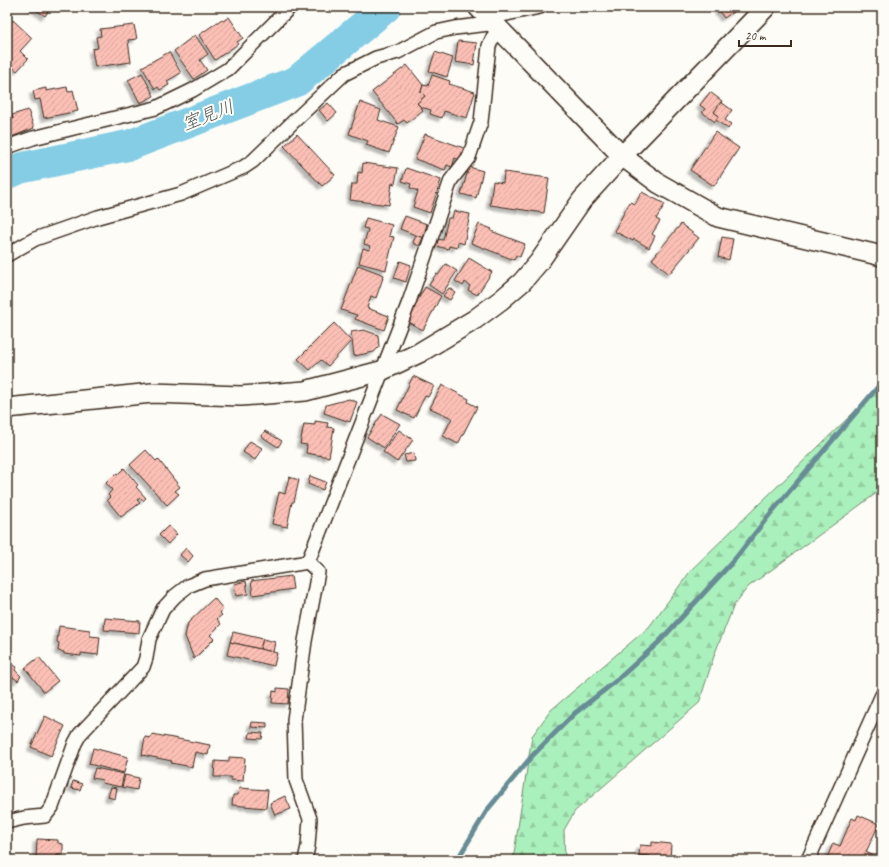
<svg xmlns="http://www.w3.org/2000/svg" width="889" height="867" font-family="Caveat,'Klee One',sans-serif">
<style>
.forest{fill:url(#forest-firs);stroke:#728d6d}
.lines{fill:none;stroke-linecap:round;stroke-linejoin:round}
.stream{stroke:#678c95;stroke-width:5}
.river{stroke:#84cde5;stroke-width:31}
.building{fill:url(#building-hatch);stroke:#3b2a1e;filter:url(#shadow)}
.street-casing{stroke:#3b2a1e;stroke-width:16}
.secondary-casing{stroke:#3b2a1e;stroke-width:22}
.street{stroke:#fdfcf7;stroke-width:13}
.secondary{stroke:#fdfcf7;stroke-width:19}
.labels{text-anchor:middle;dominant-baseline:central;stroke-width:4;stroke-linejoin:round;paint-order:stroke}
.water-label{font-size:18px;font-style:italic;fill:#515b5a;stroke:#fdfcf7}
</style>
<defs>
<pattern id="forest-firs" width="22" height="20" patternUnits="userSpaceOnUse"><rect width="22" height="20" fill="#aaf0bc"/><path d="M5 1l3.5 6h-7zM16 11l3.5 6h-7z" fill="#93cea1"/></pattern>
<pattern id="building-hatch" width="6" height="6" patternUnits="userSpaceOnUse"><rect width="6" height="6" fill="#fbbfb5"/><path d="M-1 1l2-2M0 6l6-6M5 7l2-2" fill="none" stroke="#d8a49b"/></pattern>
<filter id="shadow"><feDropShadow dx="-3.5" dy="3.5" stdDeviation="1" flood-color="#0004"/></filter>
</defs>
<rect width="100%" height="100%" fill="#fdfcf7"/>
<filter id="ink" filterUnits="userSpaceOnUse"><feTurbulence type="fractalNoise" baseFrequency=".025" numOctaves="2"/><feDisplacementMap in="SourceGraphic" scale="8" xChannelSelector="R" yChannelSelector="G"/><feConvolveMatrix kernelMatrix="1 2 1 2 8 2 1 2 1" color-interpolation-filters="sRGB"/></filter>
<g filter="url(#ink)">
<polygon class="forest" points="882,385 882,480 878,492 748,587 734,605 715,653 699,703 575,811 564,830 565,860 513,860 532,736 551,710 649,627 692,569"/>
<g class="lines">
<polyline class="stream" points="457,860 488,809 532,756 575,713 616,681 659,642 735,559 770,514 882,382"/>
<polyline class="river" points="7,174 21,168 130,145 297,81 386,7"/>
</g>
<g class="building">
<polygon points="32,7 51,7 45,16"/>
<polygon points="716,7 734,7 736,10 724,18"/>
<polygon points="229,17 243,38 237,42 238,44 215,60 199,35 222,19 223,21"/>
<polygon points="13,20 32,38 20,51 28,59 17,71 7,63 7,27"/>
<polygon points="134,25 137,39 128,40 131,62 95,67 92,49 98,48 96,37 101,36 100,29"/>
<polygon points="195,35 208,54 200,60 207,70 194,79 174,51"/>
<polygon points="458,41 477,43 474,65 455,62"/>
<polygon points="169,52 181,73 167,81 169,85 160,90 158,87 155,89 142,67"/>
<polygon points="435,52 453,58 447,77 429,71"/>
<polygon points="407,65 423,85 421,92 425,96 417,103 423,110 407,123 404,120 398,124 372,92"/>
<polygon points="142,73 154,96 140,103 128,80"/>
<polygon points="432,75 450,81 449,84 475,92 467,118 444,111 442,118 430,114 431,110 421,107 417,103 425,96 421,92 423,85 428,86"/>
<polygon points="67,87 68,92 73,90 78,111 44,118 40,99 35,100 33,91 46,88 46,91"/>
<polygon points="710,92 722,101 714,112 719,116 715,122 702,112 705,109 700,105"/>
<polygon points="360,102 381,110 378,120 399,127 389,153 366,145 368,141 349,134"/>
<polygon points="721,102 732,110 725,120 731,124 728,129 716,120 719,116 714,112"/>
<polygon points="328,103 337,113 328,121 319,110"/>
<polygon points="28,110 34,128 9,138 8,135 7,135 7,121 13,119 12,115"/>
<polygon points="715,132 739,148 714,186 690,170"/>
<polygon points="297,134 335,175 322,186 284,146"/>
<polygon points="425,134 464,148 459,160 455,158 452,167 447,165 445,170 415,159"/>
<polygon points="363,163 398,168 395,184 392,183 389,205 350,200 352,184 357,184 358,172 362,173"/>
<polygon points="469,167 483,171 476,198 461,194"/>
<polygon points="406,168 441,180 430,213 413,207 418,191 410,188 411,184 402,181"/>
<polygon points="504,172 549,178 544,213 490,205 493,181 503,183"/>
<polygon points="642,192 665,204 656,219 660,221 652,234 655,236 649,248 634,239 633,241 614,231 630,202 635,204"/>
<polygon points="454,211 470,214 464,244 458,242 457,248 449,246 448,249 436,246 437,239 443,240 448,218 452,218"/>
<polygon points="405,216 427,224 423,238 400,229"/>
<polygon points="366,218 392,225 389,236 394,237 386,270 359,263 363,248 369,250 370,246 364,244 368,229 363,228"/>
<polygon points="479,224 492,229 491,231 525,244 520,257 516,255 514,260 471,243"/>
<polygon points="681,224 699,238 669,274 652,259"/>
<polygon points="416,235 423,238 419,246 413,243"/>
<polygon points="722,237 733,239 729,260 718,257"/>
<polygon points="469,258 492,272 477,295 468,290 470,286 465,282 463,286 455,281"/>
<polygon points="400,261 411,265 406,282 394,278"/>
<polygon points="446,264 457,271 442,294 429,285 436,274 438,275"/>
<polygon points="358,265 384,275 376,298 371,296 367,308 389,316 384,330 355,319 357,315 341,310"/>
<polygon points="425,287 441,296 423,330 406,321"/>
<polygon points="449,288 455,292 450,300 443,296"/>
<polygon points="334,323 351,341 328,366 321,360 310,370 298,359"/>
<polygon points="364,330 378,335 379,347 374,352 354,356 351,332"/>
<polygon points="413,376 434,386 428,397 425,396 414,418 397,410"/>
<polygon points="442,385 469,399 468,402 477,407 458,444 443,436 452,418 430,408"/>
<polygon points="349,399 357,402 350,422 324,413 326,405"/>
<polygon points="382,414 400,424 384,448 367,437"/>
<polygon points="315,421 328,423 327,427 334,428 329,457 306,453 307,445 300,444 304,424 315,425"/>
<polygon points="399,430 413,440 397,462 383,452"/>
<polygon points="265,431 282,441 278,447 261,436"/>
<polygon points="250,441 262,448 255,460 243,452"/>
<polygon points="146,450 156,461 158,459 180,487 175,491 179,494 167,505 130,465"/>
<polygon points="414,453 415,461 406,462 404,455"/>
<polygon points="124,468 138,485 136,487 146,498 143,501 141,498 137,500 140,503 121,517 107,500 110,497 108,495 112,490 106,483 115,474 117,475"/>
<polygon points="310,476 326,482 323,490 308,484"/>
<polygon points="289,477 299,480 294,502 292,502 287,527 272,524 279,492 285,494"/>
<polygon points="168,526 177,534 168,544 159,535"/>
<polygon points="186,548 193,556 188,562 180,555"/>
<polygon points="291,576 293,589 253,595 251,581"/>
<polygon points="246,581 248,594 236,596 234,584"/>
<polygon points="214,598 223,609 220,613 222,615 217,619 221,624 210,635 214,639 194,659 185,636 188,623"/>
<polygon points="105,618 140,621 139,633 104,630"/>
<polygon points="59,626 90,630 90,636 100,637 98,655 81,653 81,656 64,654 64,652 58,651 59,643 57,642"/>
<polygon points="233,632 263,639 260,649 230,642"/>
<polygon points="263,639 275,642 273,652 260,649"/>
<polygon points="230,642 277,653 274,666 227,655"/>
<polygon points="39,657 58,681 44,692 25,668"/>
<polygon points="7,662 17,667 15,670 21,676 18,681 13,677 8,685 12,688 7,697"/>
<polygon points="277,688 289,689 288,704 272,703 273,691 277,692"/>
<polygon points="45,716 65,726 51,756 31,747"/>
<polygon points="252,722 267,723 267,728 251,727"/>
<polygon points="250,732 263,733 262,739 249,738"/>
<polygon points="152,734 210,745 208,755 195,752 192,767 171,763 172,761 142,755 145,737 151,738"/>
<polygon points="93,748 128,757 124,773 89,764"/>
<polygon points="229,757 245,758 243,781 231,780 231,777 214,777 215,761 229,762"/>
<polygon points="95,768 124,774 121,787 102,783 103,780 92,778"/>
<polygon points="125,775 139,778 137,790 122,787"/>
<polygon points="73,781 82,784 80,790 71,788"/>
<polygon points="111,787 117,788 115,799 108,797"/>
<polygon points="239,788 268,790 266,808 232,805 233,795 238,795"/>
<polygon points="285,796 291,809 275,815 270,803"/>
<polygon points="858,815 879,824 866,852 882,860 832,860 827,858 833,843 840,846 852,818 856,820"/>
<polygon points="37,839 58,840 58,843 63,844 63,855 57,855 56,860 36,860"/>
<polygon points="652,842 671,844 670,860 649,860 650,856 639,855 640,845 652,846"/>
</g>
<g class="lines">
<g class="street-casing">
<g id="street">
<polyline points="7,147 33,138 156,108 193,90 228,69 290,7"/>
<polyline points="7,255 35,239 98,217 181,194 244,167 253,161 293,122 344,74 376,58 398,52 436,32 455,28 489,24 502,15 540,7"/>
<polyline points="308,562 409,302 451,180 469,157 481,122 489,46 493,37 502,31"/>
<polyline points="7,822 24,818 45,816 52,807 75,743 80,734 143,667 146,658 149,639 163,609 175,596 188,586 205,579 308,562"/>
<polyline points="305,860 308,846 310,819 296,780 294,720 305,641 318,572 308,562"/>
<polyline points="808,860 882,695"/>
</g>
</g>
<g class="secondary-casing">
<g id="secondary">
<polyline points="478,7 622,156 658,183 718,217 882,256"/>
<polyline points="7,408 152,393 241,396 305,391 381,371 419,353 474,320 501,300 522,282 539,262 582,200 622,156 766,7"/>
</g>
</g>
<use href="#street" class="street"/>
<use href="#secondary" class="secondary"/>
</g>
</g>
<g class="labels">
<g class="water-label">
<text transform="translate(208 115) rotate(-21)">室見川</text>
</g>
</g>
<rect width="889" height="867" fill="none" stroke="#fdfcf7" stroke-width="24"/>
<rect x="12" y="12" width="865" height="843" fill="none" stroke="#3b2a1e" stroke-width="1.5" filter="url(#ink)"/>
<path d="M739 40v6h52v-6" fill="none" stroke="#3b2a1e" stroke-width="2"/>
<text x="745" y="40" font-size="12" fill="#3b2a1e" stroke="#fdfcf7" stroke-width="3" paint-order="stroke">20 m</text>
</svg>
